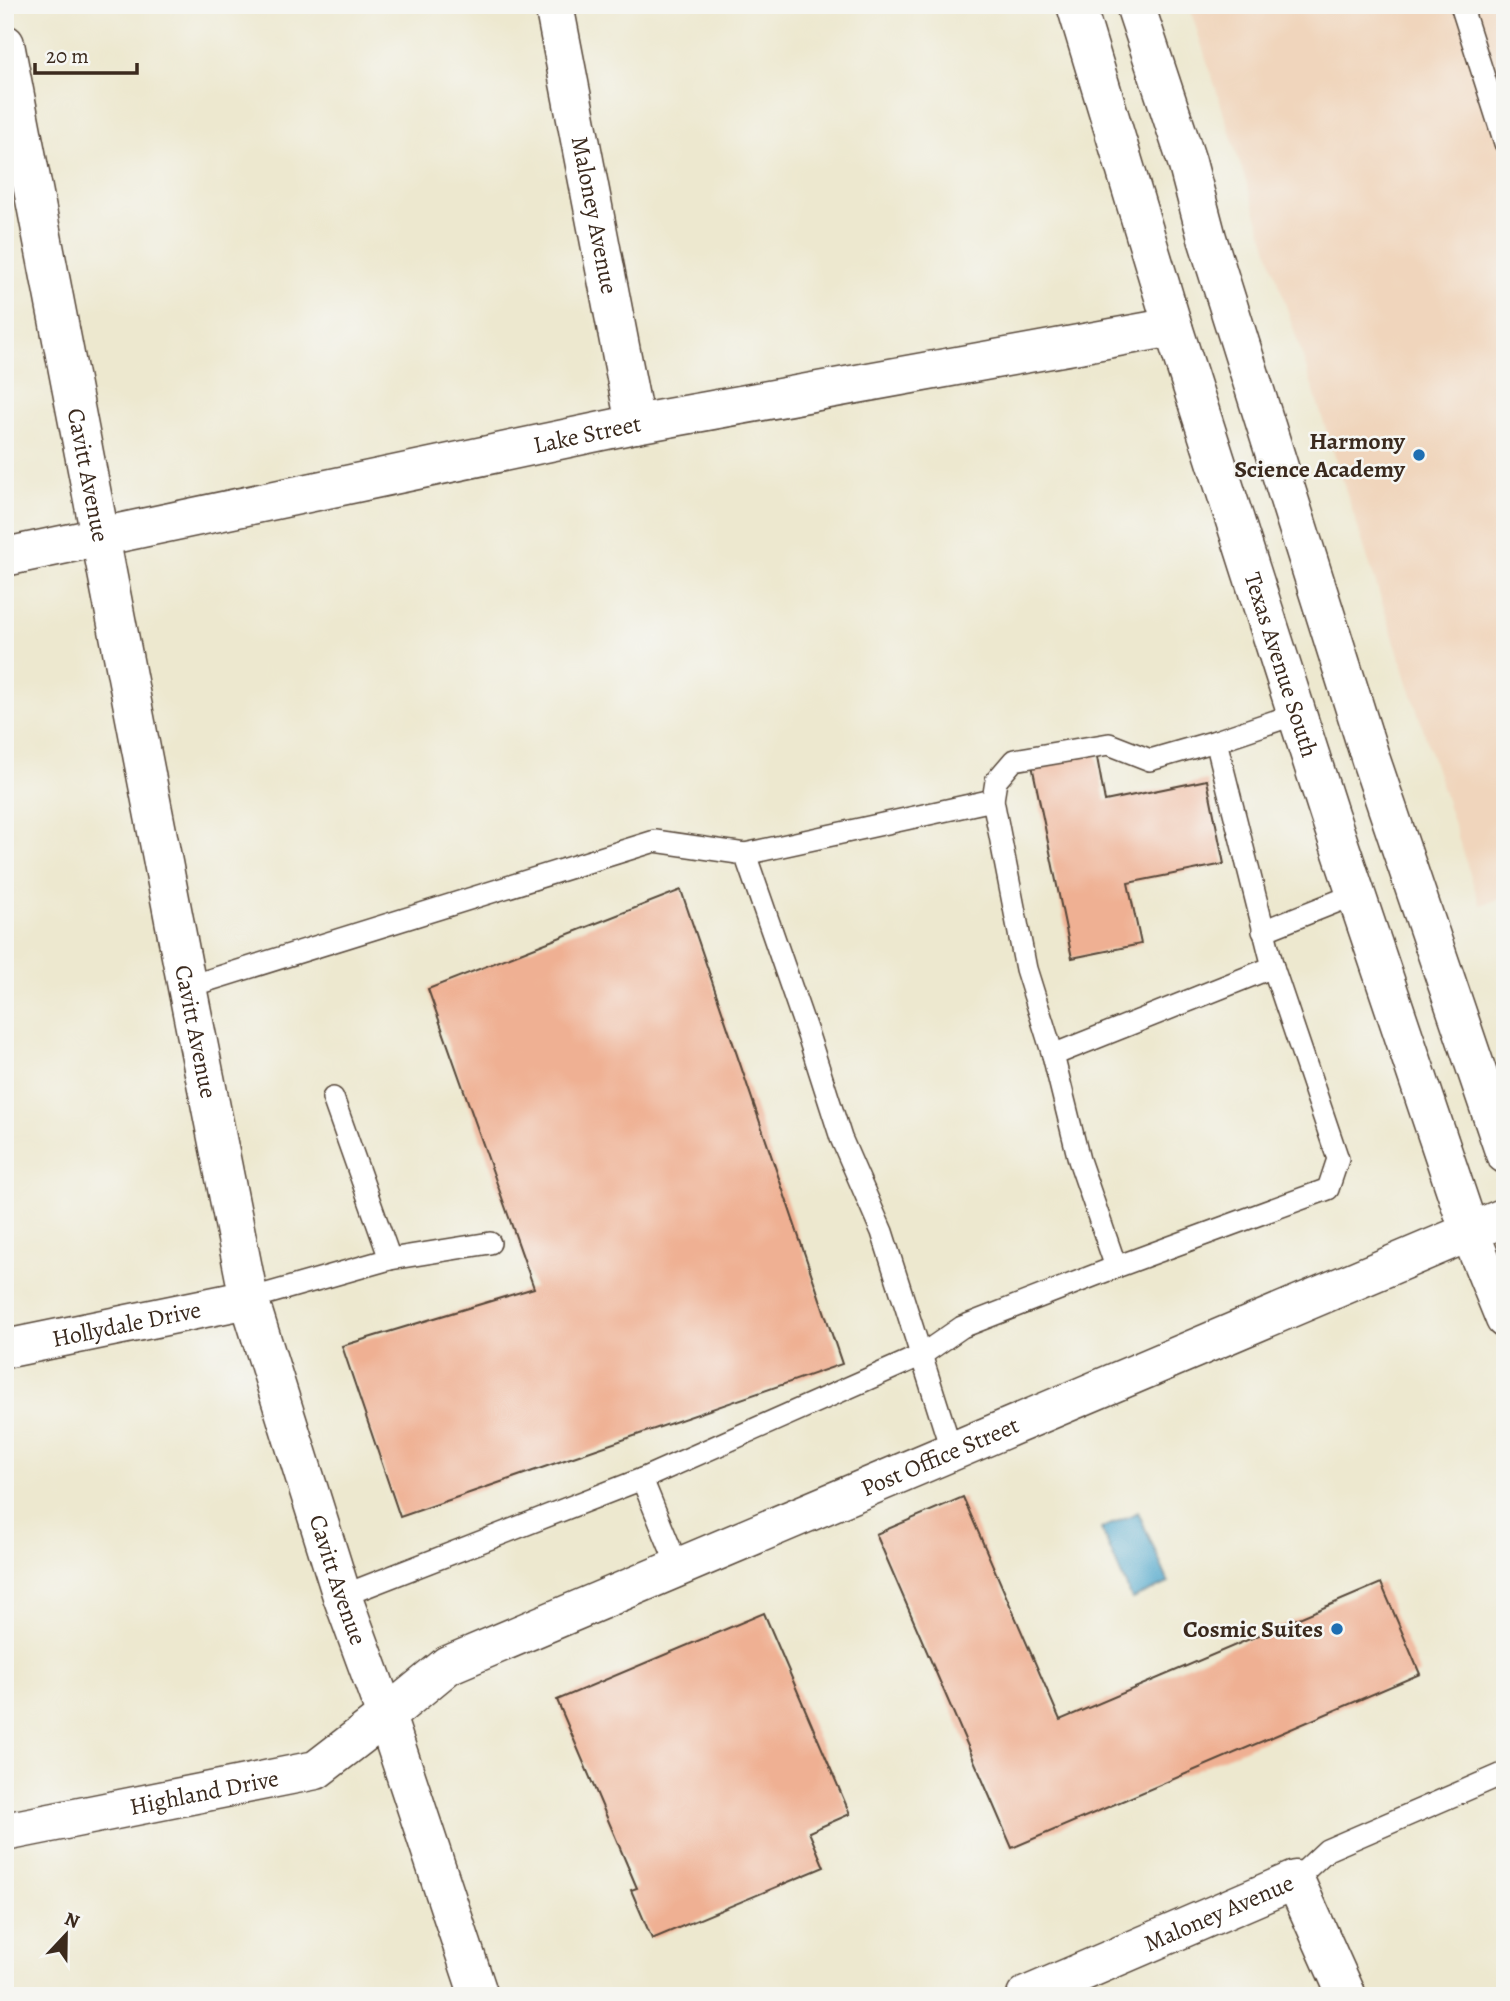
<svg xmlns="http://www.w3.org/2000/svg" width="1510" height="2001" font-family="Alegreya,serif">
<style>
.built{fill:#f0d5bc}
.water{fill:#4ea6cb;stroke:#446874;stroke-width:2}
.building{fill:#efb093}
.lines{fill:none;stroke-linecap:round;stroke-linejoin:round}
.service-casing{stroke:#564639;stroke-width:24}
.minor-casing{stroke:#564639;stroke-width:41}
.tertiary-casing{stroke:#564639;stroke-width:41}
.primary-casing{stroke:#564639;stroke-width:41}
.service{stroke:#fff;stroke-width:21}
.minor{stroke:#fff;stroke-width:38}
.tertiary{stroke:#fff;stroke-width:38}
.primary{stroke:#fff;stroke-width:38}
.poi-dot{fill:#1f6fb2;stroke:#f6f6f2;stroke-width:2.5}
.labels{text-anchor:middle;dominant-baseline:central;stroke-width:5;stroke-linejoin:round;paint-order:stroke}
.street-label{font-size:24px;fill:#3b2a1e;stroke:#f6f6f2}
.poi-label{font-size:24px;font-weight:bold;fill:#3b2a1e;stroke:#f6f6f2;text-anchor:end}
</style>
<rect width="100%" height="100%" fill="#f6f6f2"/>
<filter id="ink" filterUnits="userSpaceOnUse"><feTurbulence type="fractalNoise" baseFrequency=".0143" numOctaves="2"/><feDisplacementMap in="SourceGraphic" scale="14" xChannelSelector="R" yChannelSelector="G"/><feConvolveMatrix kernelMatrix="1 2 1 2 8 2 1 2 1" color-interpolation-filters="sRGB"/></filter>
<filter id="wash" filterUnits="userSpaceOnUse"><feTurbulence type="fractalNoise" baseFrequency=".00686" numOctaves="4" result="noise"/><feDisplacementMap in="SourceGraphic" scale="28" xChannelSelector="R" yChannelSelector="G"/><feGaussianBlur stdDeviation="1.57" result="paint"/><feColorMatrix in="noise" values="0 0 0 0 0 0 0 0 0 0 0 0 0 0 0 0 0 1.4 0 .05"/><feComposite in="paint" operator="in"/></filter>
<g filter="url(#wash)">
<rect width="100%" height="100%" fill="#ede8cf"/>
<polygon class="built" points="1214,5 1505,5 1505,898 1480,905 1191,12"/>
<polygon class="water" points="1138,1512 1169,1583 1132,1599 1101,1529"/>
<g id="blocks">
<g class="building">
<polygon points="1096,752 1105,801 1207,780 1224,864 1128,883 1141,944 1072,958 1032,765"/>
<polygon points="681,890 842,1364 400,1517 342,1346 534,1288 428,989"/>
<polygon points="963,1497 1060,1720 1381,1583 1420,1674 1012,1848 876,1534"/>
<polygon points="764,1613 850,1814 809,1832 824,1867 652,1939 631,1890 637,1888 557,1700"/>
</g>
</g>
</g>
<g filter="url(#ink)">
<use href="#blocks" fill-opacity="0" stroke="#564639" stroke-width="2"/>
<g class="lines">
<g class="service-casing">
<g id="service">
<polyline points="1461,5 1505,143"/>
<polyline points="993,800 996,781 1014,760 1109,744 1150,760 1216,741"/>
<polyline points="745,854 993,800 1026,969 1053,1055 1079,1160 1116,1267"/>
<polyline points="1263,931 1356,894"/>
<polyline points="1273,967 1216,741 1296,714"/>
<polyline points="187,987 655,841 745,854 809,1038 841,1138 882,1232 952,1452"/>
<polyline points="390,1259 490,1243"/>
<polyline points="249,1299 390,1259 333,1098"/>
<polyline points="642,1479 678,1567"/>
<polyline points="342,1596 642,1479 920,1356 962,1327 1116,1267 1328,1189 1338,1159 1273,967 1053,1055"/>
<polyline points="1295,1880 1327,1850 1505,1773"/>
</g>
</g>
<g class="minor-casing">
<g id="minor">
<path id="s1" d="M554,5L635,424"/>
<path id="s2" d="M5,557L635,424L1173,327"/>
<path id="s3" d="M5,1349L249,1299"/>
<path id="s4" d="M5,1832L316,1770L386,1716L448,1665L1505,1217"/>
<path id="s5" d="M1026,1996L1295,1880L1347,1996"/>
</g>
</g>
<g class="tertiary-casing">
<g id="tertiary">
<path id="s6" d="M5,44L187,987L249,1299L342,1596L386,1716L479,1996"/>
</g>
</g>
<g class="primary-casing">
<g id="primary">
<path id="s7" d="M1076,5L1173,327L1329,814L1470,1233L1505,1319"/>
<polyline points="1135,5 1187,162 1207,238 1371,760 1505,1154"/>
</g>
</g>
<use href="#service" class="service"/>
<use href="#minor" class="minor"/>
<use href="#tertiary" class="tertiary"/>
<use href="#primary" class="primary"/>
</g>
</g>
<g class="poi-dot">
<circle cx="1419" cy="455" r="7"/>
<circle cx="1337" cy="1629" r="7"/>
</g>
<g class="labels">
<g class="street-label">
<text stroke="none"><textPath href="#s1" startOffset="214">Maloney Avenue</textPath></text>
<text stroke="none"><textPath href="#s2" startOffset="595">Lake Street</textPath></text>
<text stroke="none"><textPath href="#s6" startOffset="439">Cavitt Avenue</textPath></text>
<text stroke="none"><textPath href="#s7" startOffset="691">Texas Avenue South</textPath></text>
<text stroke="none"><textPath href="#s6" startOffset="1006">Cavitt Avenue</textPath></text>
<text stroke="none"><textPath href="#s3" startOffset="124">Hollydale Drive</textPath></text>
<text stroke="none"><textPath href="#s4" startOffset="1020">Post Office Street</textPath></text>
<text stroke="none"><textPath href="#s6" startOffset="1573">Cavitt Avenue</textPath></text>
<text stroke="none"><textPath href="#s4" startOffset="203">Highland Drive</textPath></text>
<text stroke="none"><textPath href="#s5" startOffset="210">Maloney Avenue</textPath></text>
</g>
<g class="poi-label">
<text x="1405" y="441">Harmony<tspan x="1405" dy="28">Science Academy</tspan></text>
<text x="1323" y="1629">Cosmic Suites</text>
</g>
</g>
<rect width="1510" height="2001" fill="none" stroke="#f6f6f2" stroke-width="28"/>
<g transform="translate(66 1935) rotate(22)" stroke="#f6f6f2" stroke-width="5" paint-order="stroke">
<path d="M0-5L12 26L0 18L-12 26Z" fill="#3b2a1e"/>
<text y="-10" font-size="19" font-weight="bold" text-anchor="middle" fill="#3b2a1e">N</text>
</g>
<path d="M35 63v10h102v-10" fill="none" stroke="#3b2a1e" stroke-width="3.5"/>
<text x="46" y="63" font-size="21" fill="#3b2a1e" stroke="#f6f6f2" stroke-width="5" paint-order="stroke">20 m</text>
</svg>
